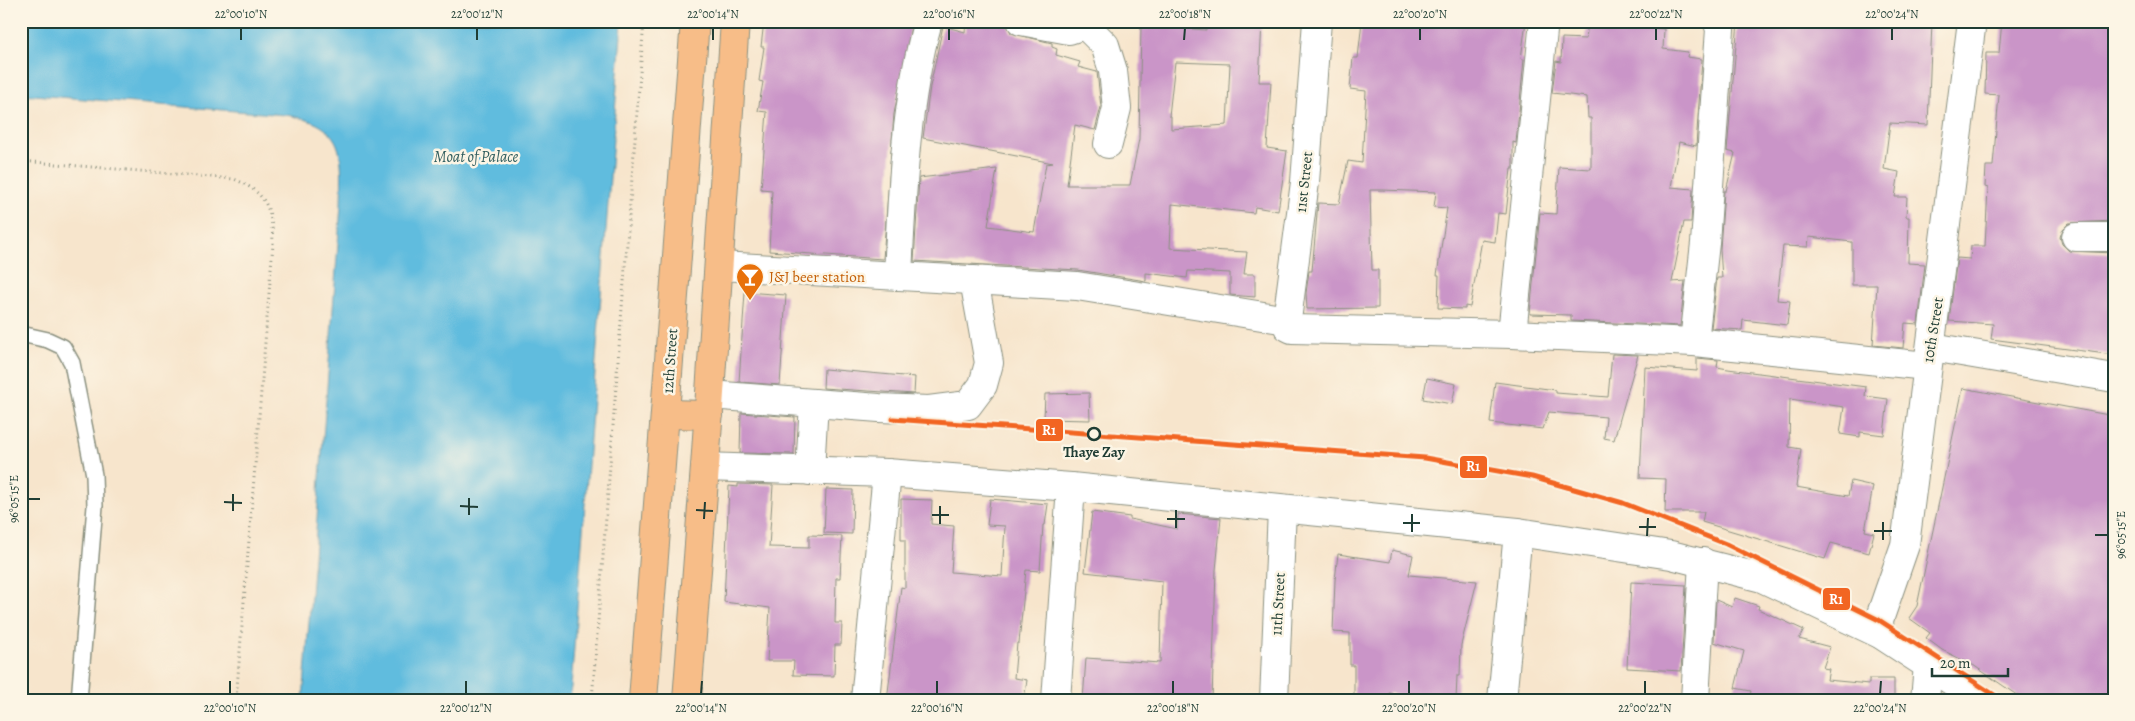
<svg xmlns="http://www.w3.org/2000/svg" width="2135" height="721" font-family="Alegreya,serif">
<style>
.water{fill:#60bcde;stroke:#407c89}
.building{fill:#ca95c8;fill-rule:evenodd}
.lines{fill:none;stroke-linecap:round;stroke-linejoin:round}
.service-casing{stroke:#8b9180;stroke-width:18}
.minor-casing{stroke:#8b9180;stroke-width:30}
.primary-casing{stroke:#8b9180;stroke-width:30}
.trunk-casing{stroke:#8b9180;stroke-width:30}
.path{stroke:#8b9180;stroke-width:3;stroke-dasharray:1 4;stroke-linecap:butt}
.service{stroke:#fff;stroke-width:15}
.minor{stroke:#fff;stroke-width:28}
.primary{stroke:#f7bd88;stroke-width:28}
.trunk{stroke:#f7bd88;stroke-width:28}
.rail-1-casing{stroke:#fcf5e5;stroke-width:9}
.rail-1{stroke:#f26522;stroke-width:5}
.ticks{fill:none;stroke:#1f3d34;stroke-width:2}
.stop-dot{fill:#fcf5e5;stroke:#1f3d34;stroke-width:2.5}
.labels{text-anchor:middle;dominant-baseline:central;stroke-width:5;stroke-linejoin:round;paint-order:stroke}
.street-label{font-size:15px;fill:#1f3d34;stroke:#fcf5e5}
.food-label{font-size:15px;fill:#c56008;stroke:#fcf5e5;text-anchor:start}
.stop-label{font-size:15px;font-weight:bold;fill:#1f3d34;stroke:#fcf5e5}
.water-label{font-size:16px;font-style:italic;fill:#2f5d5e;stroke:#fcf5e5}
.line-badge{stroke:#fcf5e5;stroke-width:2}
.badge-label{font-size:14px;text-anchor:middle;font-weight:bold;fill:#fff}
.neatline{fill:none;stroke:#1f3d34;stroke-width:2}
.ticks-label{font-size:12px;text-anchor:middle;fill:#1f3d34}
</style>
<rect width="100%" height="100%" fill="#fcf5e5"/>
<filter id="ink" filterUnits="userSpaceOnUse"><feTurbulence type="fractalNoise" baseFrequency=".02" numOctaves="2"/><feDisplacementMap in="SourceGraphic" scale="10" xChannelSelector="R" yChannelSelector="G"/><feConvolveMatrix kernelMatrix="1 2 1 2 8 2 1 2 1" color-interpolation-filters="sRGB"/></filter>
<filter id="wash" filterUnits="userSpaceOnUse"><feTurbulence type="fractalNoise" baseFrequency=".0096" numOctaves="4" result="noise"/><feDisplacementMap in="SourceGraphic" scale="20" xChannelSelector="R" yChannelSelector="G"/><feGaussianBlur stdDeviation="1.12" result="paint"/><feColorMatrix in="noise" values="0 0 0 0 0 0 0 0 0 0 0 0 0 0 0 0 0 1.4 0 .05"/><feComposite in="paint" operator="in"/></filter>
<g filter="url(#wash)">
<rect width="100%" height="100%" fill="#f7e5cc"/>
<path class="water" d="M21,21H622L570,700H303L341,205C342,153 347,125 286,115L21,94Z"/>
<g id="blocks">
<g class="building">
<polygon points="764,21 912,21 894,114 883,259 769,251 772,190 761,189 767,112 758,111 763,82 759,81 764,47 761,47"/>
<path d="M966,21H1006L1011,33L1052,43V47L1057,49L1056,55L1080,62L1078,67L1097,72L1101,107L1095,130L1075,125L1067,185H1130L1139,139L1141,25L1206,30V21H1262L1259,82H1271L1267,148L1287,151L1278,211L1255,207L1254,213L1172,204L1170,248L1247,252L1244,274H1255V297L1230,295V273L1188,271L1187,278L1146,273V281L1078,270L914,261L919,178L997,169L988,226L1034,232L1046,164L1053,163L923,138L930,87L943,26L965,32ZM1175,62L1230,64L1227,125L1171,129V116H1169Z"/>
<polygon points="1362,21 1526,21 1521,59 1524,59 1516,143 1513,142 1513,169 1511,169 1506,214 1498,213 1495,242 1482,240 1470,307 1465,306 1465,309 1438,308 1439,275 1437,275 1447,208 1434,207 1436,192 1383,190 1370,190 1372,270 1378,270 1378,308 1307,309 1306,293 1309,271 1312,271 1318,203 1339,204 1348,161 1362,163 1366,91 1350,89 1353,58 1358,58"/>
<polygon points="1738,21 1932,21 1928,125 1890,123 1884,169 1899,172 1895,197 1907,197 1906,217 1909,217 1908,263 1925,264 1918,324 1905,323 1903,348 1873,345 1877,285 1852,285 1852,242 1809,237 1808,247 1783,246 1777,300 1790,301 1787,325 1743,320 1742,330 1711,328 1717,278 1722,278 1720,249 1724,191 1726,191 1735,153 1727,151"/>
<polygon points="2002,21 2114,21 2114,129 2109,193 2114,193 2114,221 2069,223 2063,229 2060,237 2062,244 2069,251 2114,253 2114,355 1991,339 1993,324 1949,321 1957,258 1970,259 1971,246 1985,246 1988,188 1985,187 1986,166 1993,166 1999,95 1985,94 1986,53 1999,53"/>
<polygon points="1588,22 1664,29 1663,49 1688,52 1687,57 1702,59 1696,146 1679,142 1671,187 1693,189 1691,222 1684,222 1672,282 1685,281 1680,326 1571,321 1571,315 1530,314 1540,213 1556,214 1559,167 1591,169 1591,118 1588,118 1587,97 1552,93 1556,61 1561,62 1562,38 1586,39"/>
<polygon points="745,292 786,295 780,385 739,382"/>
<polygon points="1612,354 1638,355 1614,440 1604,438 1606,417 1549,412 1543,429 1490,423 1495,382 1556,390 1556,393 1608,397"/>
<polygon points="1697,358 1718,360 1717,367 1728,369 1866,387 1865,396 1888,399 1884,435 1860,432 1860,437 1840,434 1844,407 1790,399 1789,447 1801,449 1796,487 1848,496 1851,481 1873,486 1865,531 1874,533 1869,553 1831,543 1825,559 1702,522 1704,512 1665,512 1666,479 1640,478 1645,367 1697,371"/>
<polygon points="824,369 915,377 914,394 823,388"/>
<polygon points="1427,378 1456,384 1452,404 1423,399"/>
<polygon points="1963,388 2114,416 2114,700 2024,700 1973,665 1942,650 1926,638 1930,633 1909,618 1917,606"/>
<polygon points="1089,393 1090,420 1044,419 1045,394"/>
<polygon points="741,413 795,417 794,454 740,453"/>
<polygon points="738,484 773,485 769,547 809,548 809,535 842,536 840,578 836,578 835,623 842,623 841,645 835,645 834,676 793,675 794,661 767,661 770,608 724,602 729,486 738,487"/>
<polygon points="826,489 853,490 852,534 824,533"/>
<polygon points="901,499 932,500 931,524 954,526 951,572 1002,576 1005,526 987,525 990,499 1048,504 1045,525 1043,525 1040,571 1026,570 1019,643 1017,643 1014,678 1027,680 1024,700 887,700 901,587 905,588 905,540 901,540"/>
<polygon points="1092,512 1130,517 1130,519 1177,529 1178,514 1221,518 1216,570 1212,700 1103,695 1103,700 1083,700 1086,658 1160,663 1162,581 1085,572"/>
<polygon points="1392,550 1413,555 1409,575 1477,581 1461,645 1460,676 1457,676 1456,700 1431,699 1389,693 1388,700 1354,700 1354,665 1350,665 1350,633 1333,632 1335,580 1338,554 1390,562"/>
<polygon points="1631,582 1686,585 1681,671 1627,668"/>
<polygon points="1735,598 1759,606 1758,609 1804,630 1799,639 1830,647 1823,668 1829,669 1827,680 1869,684 1869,679 1894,679 1894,700 1749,700 1751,691 1735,688 1744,651 1714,642 1716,600 1732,607"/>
</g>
</g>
</g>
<g filter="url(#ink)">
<use href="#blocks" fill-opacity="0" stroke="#8b9180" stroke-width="1"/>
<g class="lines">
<g class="service-casing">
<polyline id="service" points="21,334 48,340 63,347 72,363 94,475 95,506 79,700"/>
</g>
<g class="minor-casing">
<g id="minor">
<polyline points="1021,21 1069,30 1078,27 1081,21"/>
<polyline points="1081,21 1105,45 1113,71 1117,108 1108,144"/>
<polyline points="1317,21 1305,182 1287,320 1288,327 1292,329 1512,334 1694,342 1927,366"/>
<polyline points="2076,237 2114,237"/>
<polyline points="720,266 1077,286 1287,320"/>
<path d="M898,276C902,191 905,104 928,21"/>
<polyline points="1512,334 1544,21"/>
<polyline points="1694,342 1705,243 1720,29 1717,21"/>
<polyline points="1932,347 2114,378"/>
<polyline points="710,395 879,408 929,410 968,405 983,385 989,363 974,280"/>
<polyline points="705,467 887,473 1071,487 1518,532 1671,555 1762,578 1880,634 1981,700"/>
<polyline points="810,471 814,403"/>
<polyline points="1880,634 1879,620 1905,545 1972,21"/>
<polyline points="865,700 887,473"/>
<polyline points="1056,700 1071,487"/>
<polyline points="1274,700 1282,509"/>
<polyline points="1502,700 1518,532"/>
<polyline points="1695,700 1703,562"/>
<polyline points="1925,700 1928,665"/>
</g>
</g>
<g class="primary-casing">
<g id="primary">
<polyline points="643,700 695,21"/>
<polyline points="687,700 705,467 735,21"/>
</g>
</g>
<g class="trunk-casing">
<polyline id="trunk" points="666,414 709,415"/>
</g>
<g class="path">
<path d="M21,161L234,179C268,193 272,210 273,244L236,700"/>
<polyline points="592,700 644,21"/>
</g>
<use href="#service" class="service"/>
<use href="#minor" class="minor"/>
<use href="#primary" class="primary"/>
<use href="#trunk" class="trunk"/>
<g class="rail-1-casing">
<polyline id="rail-1" points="893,419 1425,458 1532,477 1623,503 1726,544 1879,620 2002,700"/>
</g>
<use href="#rail-1" class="rail-1"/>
</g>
</g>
<path class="ticks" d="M241,40V28M477,40V28M713,40V28M949,40V28M1184,40L1185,28M1420,40V28M1656,40V28M1892,40V28M28,499H40M224,502L242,503M460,506L478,507M696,510L713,511M233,511V494M469,515V498M932,515H949M704,519L705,502M1167,519H1185M1403,523H1420M940,524V506M1639,527H1656M1176,528V510M1874,531H1892M1412,532V514M2095,535H2108M1647,536L1648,518M1883,540V522M230,694V681M466,694V681M701,694L702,681M937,694V681M1173,694V681M1409,694V681M1645,694V681M1880,694L1881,681"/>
<defs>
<g id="bar-pin" transform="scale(1.4375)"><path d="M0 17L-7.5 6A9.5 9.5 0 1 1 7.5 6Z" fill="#e8710a" stroke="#fcf5e5"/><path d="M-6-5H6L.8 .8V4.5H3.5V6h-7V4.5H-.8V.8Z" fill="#fff"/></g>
</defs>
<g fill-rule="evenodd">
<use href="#bar-pin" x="750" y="277"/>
</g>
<circle class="stop-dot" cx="1094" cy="434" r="6"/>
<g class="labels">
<g class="street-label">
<text transform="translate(1304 182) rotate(-84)">11st Street</text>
<text transform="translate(1933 330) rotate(-81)">10th Street</text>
<text transform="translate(670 361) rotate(-86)">12th Street</text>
<text transform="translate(1278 604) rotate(-87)">11th Street</text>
</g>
<g class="food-label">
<text x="769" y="277">J&amp;J beer station</text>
</g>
<g class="stop-label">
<text x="1094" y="452">Thaye Zay</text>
</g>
<g class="water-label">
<text x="476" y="157">Moat of Palace</text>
</g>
</g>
<g class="line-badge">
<rect x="1035" y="418" width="29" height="24" rx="5" fill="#f26522"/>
<rect x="1459" y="455" width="29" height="24" rx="5" fill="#f26522"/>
<rect x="1822" y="587" width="29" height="24" rx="5" fill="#f26522"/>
</g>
<g class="badge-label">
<text x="1049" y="435">R1</text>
<text x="1473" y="471">R1</text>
<text x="1836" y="604">R1</text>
</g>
<rect width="2135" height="721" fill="none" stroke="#fcf5e5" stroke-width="55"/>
<path d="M1932 668v8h76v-8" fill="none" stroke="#1f3d34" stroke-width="2.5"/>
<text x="1940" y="668" font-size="15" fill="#1f3d34" stroke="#fcf5e5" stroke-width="4" paint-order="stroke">20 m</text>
<rect x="28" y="28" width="2080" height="666" class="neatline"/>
<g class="ticks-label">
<text x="241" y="18">22°00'10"N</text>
<text x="477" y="18">22°00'12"N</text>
<text x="713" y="18">22°00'14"N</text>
<text x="949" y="18">22°00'16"N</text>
<text x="1185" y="18">22°00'18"N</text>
<text x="1420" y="18">22°00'20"N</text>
<text x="1656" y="18">22°00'22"N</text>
<text x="1892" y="18">22°00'24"N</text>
<text transform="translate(14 499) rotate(-90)" y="4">96°05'15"E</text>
<text transform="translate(2121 535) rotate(-90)" y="4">96°05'15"E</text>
<text x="230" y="712">22°00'10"N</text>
<text x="466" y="712">22°00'12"N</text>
<text x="701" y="712">22°00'14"N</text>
<text x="937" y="712">22°00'16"N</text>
<text x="1173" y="712">22°00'18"N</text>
<text x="1409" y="712">22°00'20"N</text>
<text x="1645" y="712">22°00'22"N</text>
<text x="1880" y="712">22°00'24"N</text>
</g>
</svg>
